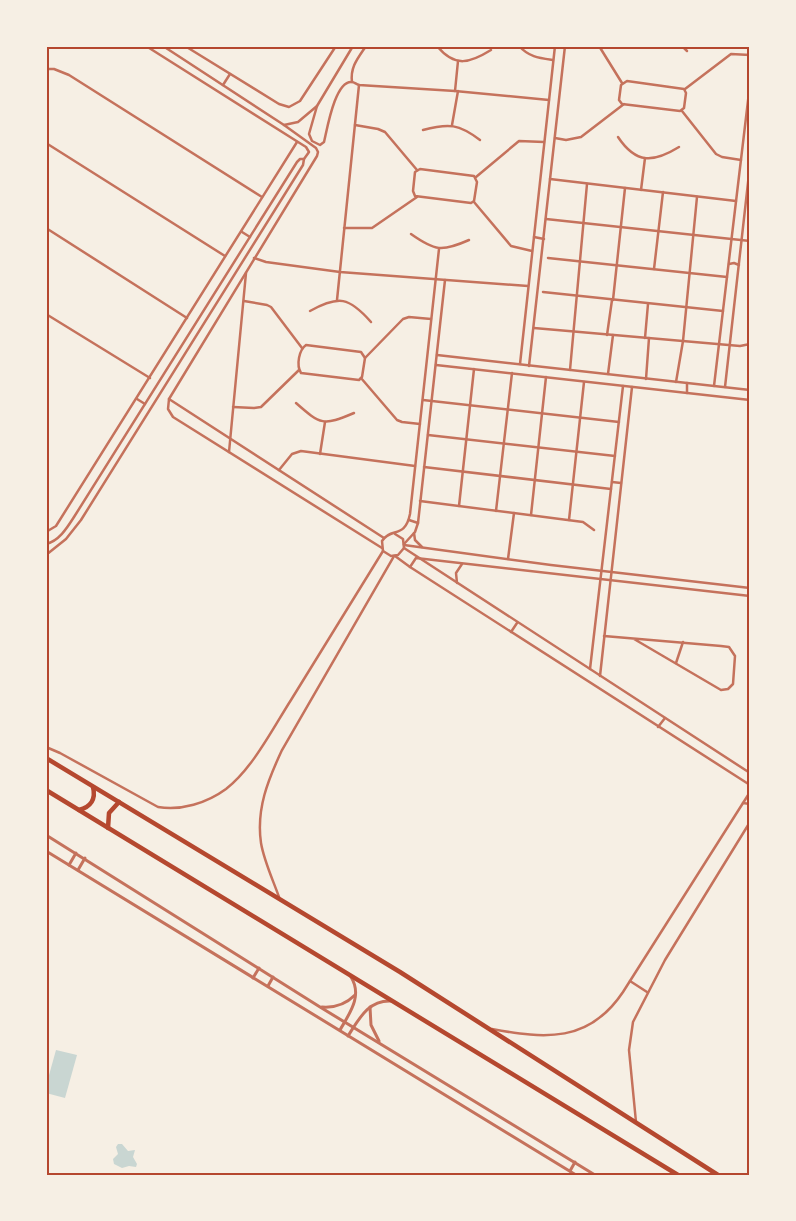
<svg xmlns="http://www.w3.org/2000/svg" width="796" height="1221" font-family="Cabin,sans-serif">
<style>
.water{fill:#c9d6d2}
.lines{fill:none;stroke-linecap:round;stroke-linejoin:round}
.minor{stroke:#c5725c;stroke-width:2.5}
.tertiary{stroke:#c5725c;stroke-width:3}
.trunk{stroke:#b5482f;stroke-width:4.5}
.neatline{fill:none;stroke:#b5482f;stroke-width:2}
</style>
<rect width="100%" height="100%" fill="#f6efe4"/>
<g class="water">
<polygon points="56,1050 77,1055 65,1098 46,1093 46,1086"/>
<polygon points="118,1144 122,1144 128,1151 135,1150 133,1157 137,1164 136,1167 129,1166 122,1168 114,1164 113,1159 118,1154 116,1147"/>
</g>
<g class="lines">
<g class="minor">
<polyline points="163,46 284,125 298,122 317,106 353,46"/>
<polyline points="185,46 279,104 289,107 300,101 336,46"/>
<path d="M437,46C455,68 470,63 491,50"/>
<path d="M519,46C529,57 539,58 553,60"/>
<polyline points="599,46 622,83"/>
<polyline points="682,46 687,51"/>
<polyline points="46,69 54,69 69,75 262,197"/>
<polygon points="627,81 684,89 686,93 684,108 680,111 622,104 619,100 621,85"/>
<path d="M352,82C350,67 358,58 366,46"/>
<polyline points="223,85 230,74"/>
<polyline points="685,89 731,54 750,55"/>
<polyline points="455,91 458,61"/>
<path d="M317,106L309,134L312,141L320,145L324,142C327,130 335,80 352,82C354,82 356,84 359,85L455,91L549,100"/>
<polyline points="682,111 716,154 722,157 741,160"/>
<polyline points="284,125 316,148 318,152 317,156 169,399 168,409 173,417 382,548"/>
<polyline points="355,125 378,129 385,132 417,170"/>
<polyline points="452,125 458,91"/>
<path d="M423,130C449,123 459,124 480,140"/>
<path d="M618,137C636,164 653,163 679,147"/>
<polyline points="555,138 566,140 581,137 624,104"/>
<polyline points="46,143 225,256"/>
<polygon points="420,169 474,176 477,182 474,201 471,203 415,196 413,191 415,172"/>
<polyline points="476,177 519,141 544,142"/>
<polyline points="550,179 736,201"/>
<polyline points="641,190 645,158"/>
<polyline points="474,202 511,246 532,251"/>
<polyline points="546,219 750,241"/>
<polyline points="46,228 187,318"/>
<polyline points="344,228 372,228 417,197"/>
<polyline points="242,232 250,237"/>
<path d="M411,234C435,251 442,252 469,240"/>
<polyline points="534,237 544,239"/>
<polyline points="254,258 266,262 340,272 528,286"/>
<polyline points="548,258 727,277"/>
<polyline points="729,264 734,263 739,265"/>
<polyline points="654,269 663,192"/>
<polyline points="543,292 723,311"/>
<polyline points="337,300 359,85"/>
<polyline points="613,300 625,188"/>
<polyline points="244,301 267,305 271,307 302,348"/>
<path d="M310,311C339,295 349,297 371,322"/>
<polyline points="46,314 150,378"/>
<polyline points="534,328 740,346 750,344"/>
<polyline points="607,335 612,300"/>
<polyline points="645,338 648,304"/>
<path d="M306,345L361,352L365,358L362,377L359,380L301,373C296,365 299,350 306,345Z"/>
<polyline points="437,355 750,390"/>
<polyline points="365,358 403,319 409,317 431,319"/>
<polyline points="520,364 555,46"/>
<polyline points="436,365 750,400"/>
<polyline points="529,366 565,46"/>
<polyline points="570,370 587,184"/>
<polyline points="608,374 613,335"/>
<polyline points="361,378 397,420 402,422 420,424"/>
<polyline points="646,379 649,338"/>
<polyline points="676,382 683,341 697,197"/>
<polyline points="714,386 750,84"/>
<polyline points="725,387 750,165"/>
<polyline points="687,393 687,383"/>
<polyline points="137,399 145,404"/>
<polyline points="169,399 384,538"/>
<polyline points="423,400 619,422"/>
<path d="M296,403C321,425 323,426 354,413"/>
<polyline points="233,407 254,408 261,407 299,370"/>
<polyline points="428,435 615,456"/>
<polyline points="229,452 246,273"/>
<polyline points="320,454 325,422"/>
<polyline points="424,467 611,489"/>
<polyline points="279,470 292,454 301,451 415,466"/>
<polyline points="612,482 621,483"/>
<polyline points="420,501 583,522 594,530"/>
<polyline points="459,506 474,369"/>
<polyline points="496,511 512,373"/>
<polyline points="531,515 546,377"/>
<polyline points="409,520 418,523"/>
<polyline points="569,520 584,382"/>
<polyline points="46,532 56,526 297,142"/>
<polyline points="414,533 415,540 422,547"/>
<path d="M395,534L403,539L404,548L398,555L391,556L383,551L382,541C391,527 405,539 410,514L439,249"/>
<path d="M46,544C59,541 67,528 74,517L297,162L300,159H304"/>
<polyline points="404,544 415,532 418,523 445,280"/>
<polyline points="404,545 551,565 750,588"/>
<polyline points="404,548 750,773"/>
<polyline points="46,555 66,539 81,520 303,165 304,159 309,152 306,147 146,46"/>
<polyline points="395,556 410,567 750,785"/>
<polyline points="508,559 514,513"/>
<polyline points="410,567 416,558 750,596"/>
<polyline points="457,583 456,573 462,564"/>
<polyline points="511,632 517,623"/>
<polyline points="604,636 721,646 729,647 735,656 733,684 728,689 721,690 634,639"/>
<polyline points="676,663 683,642"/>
<polyline points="590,669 623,386"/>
<polyline points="600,676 632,387"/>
<polyline points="658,727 665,718"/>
<path d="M46,747L60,753L158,807C181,811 207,803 226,789C253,768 273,728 291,700C322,650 353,600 383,551"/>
<polyline points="743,803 750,804"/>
<path d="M279,897C273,880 264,861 261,843C256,809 268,780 282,750L394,556"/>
<polyline points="630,981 647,992"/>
<path d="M492,1029C545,1039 589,1043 623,992L750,792"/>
<polyline points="636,1122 629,1050 633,1022 665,960 750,822"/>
</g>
<g class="tertiary">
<polyline points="46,835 320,1007 595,1175"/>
<polyline points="46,851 576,1175"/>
<polyline points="69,865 76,853"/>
<polyline points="78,870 85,858"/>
<polyline points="253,978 259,968"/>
<polyline points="268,986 273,977"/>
<path d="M322,1007C335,1008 346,1004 355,995"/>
<polyline points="370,1007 371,1025 379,1041"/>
<path d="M340,1030C349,1014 363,996 351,977"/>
<path d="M348,1036C359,1019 368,1000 391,1001"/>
<polyline points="570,1171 575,1162"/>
</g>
<g class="trunk">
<polyline points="46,758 400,972 718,1175"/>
<polyline points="46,790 678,1175"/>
<path d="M79,810C91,807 96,799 93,787"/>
<polyline points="108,828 109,813 119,802"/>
</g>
</g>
<rect width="796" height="1221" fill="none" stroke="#f6efe4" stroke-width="95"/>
<rect x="48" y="48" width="700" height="1126" class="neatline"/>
</svg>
